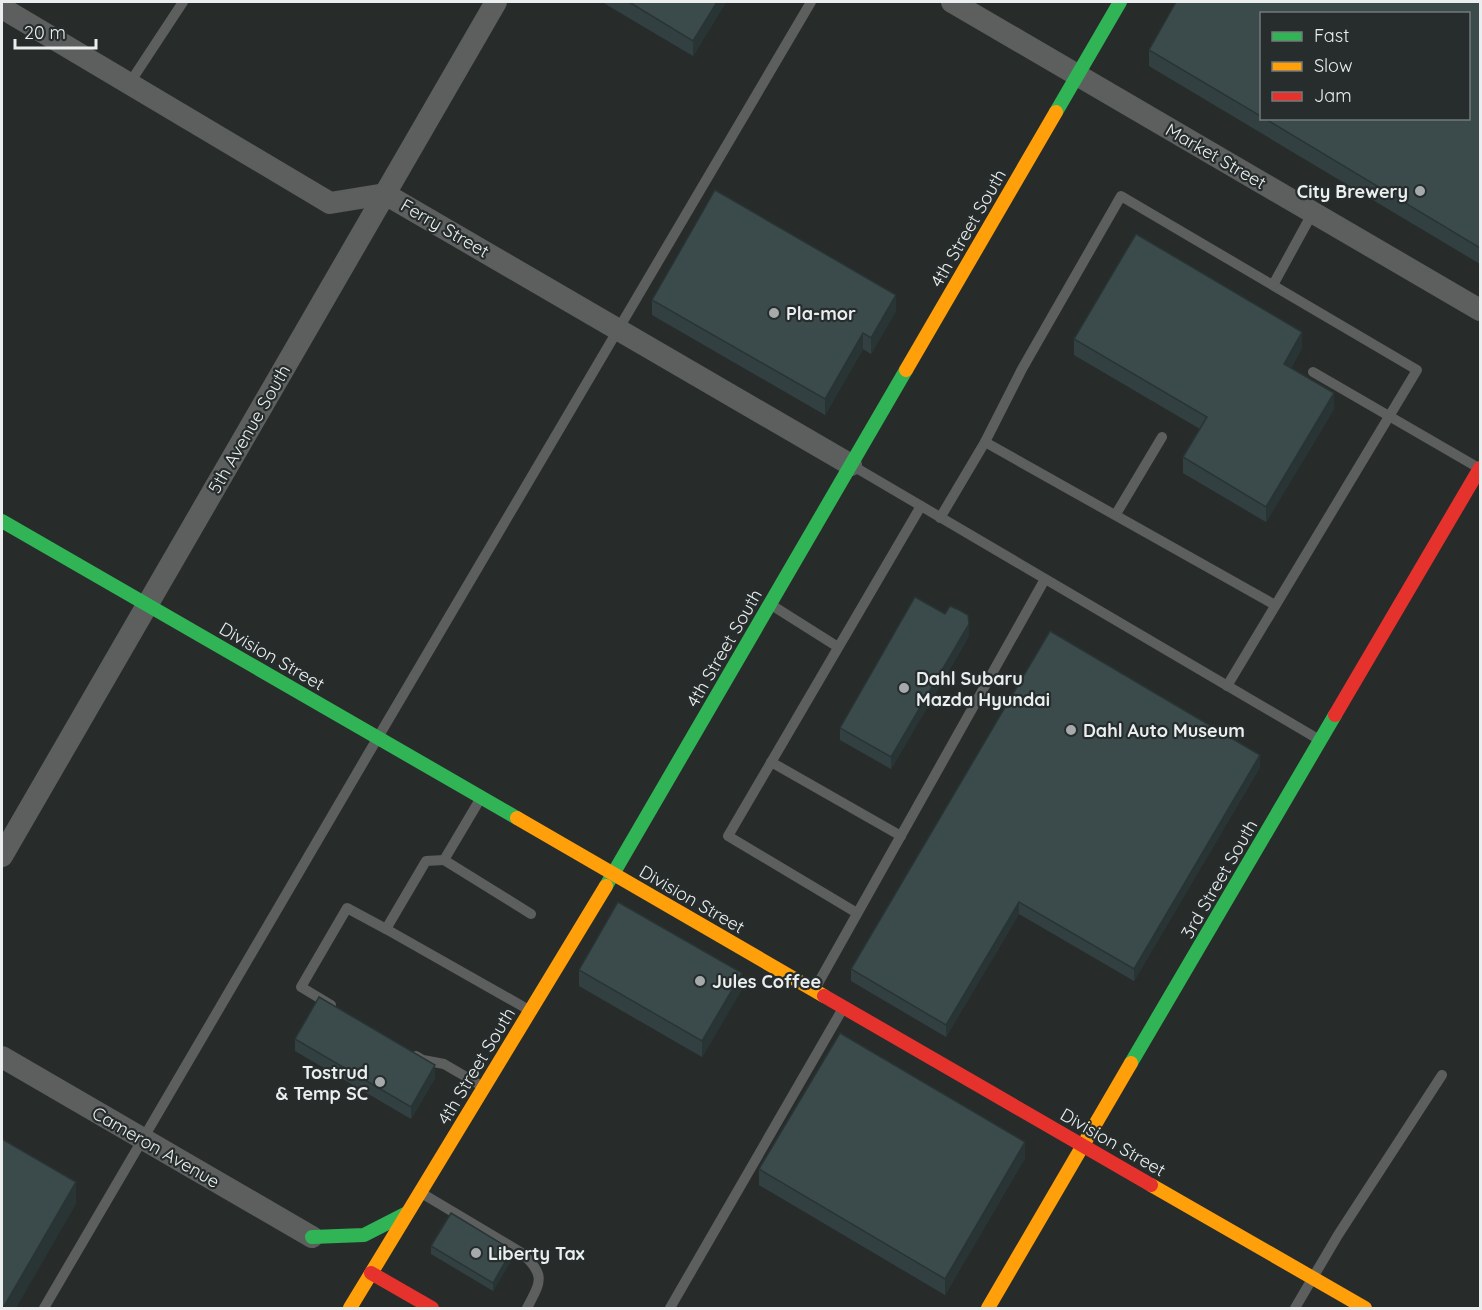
<svg xmlns="http://www.w3.org/2000/svg" width="1482" height="1310" font-family="Quicksand,sans-serif">
<style>
.lines{fill:none;stroke-linecap:round;stroke-linejoin:round}
.lane{stroke:#5d5e5e;stroke-width:10}
.street{stroke:#5d5e5e;stroke-width:22}
.fast{stroke:#30b455;stroke-width:14}
.slow{stroke:#ff9f0a;stroke-width:14}
.jam{stroke:#e5322d;stroke-width:14}
.wall{fill:#334041;fill-rule:evenodd}
.shaded-wall{fill:#293435}
.building{fill:#3b4b4c;stroke:#293435;stroke-width:1.5}
.poi-dot{fill:#a6aaaa;stroke:#262d2c;stroke-width:2}
.labels{text-anchor:middle;dominant-baseline:central;stroke-width:4.5;stroke-linejoin:round;paint-order:stroke}
.street-label{font-size:18px;fill:#eaeeee;stroke:#262d2c}
.poi-label{font-size:18px;font-weight:bold;fill:#eaeeee;stroke:#262d2c;text-anchor:start}
</style>
<rect width="100%" height="100%" fill="#272c2b"/>
<g class="lines">
<g class="lane">
<polyline points="129,84 183,2"/>
<polyline points="1273,285 1313,212"/>
<polyline points="1313,372 1477,467"/>
<polyline points="985,442 1275,605"/>
<polyline points="853,466 1318,739"/>
<polyline points="1116,514 1162,437"/>
<polyline points="940,518 985,442 1022,369 1121,196 1417,370 1227,686"/>
<polyline points="773,606 838,647"/>
<polyline points="771,762 901,836"/>
<polyline points="479,801 444,860 531,914"/>
<polyline points="444,860 426,861 386,929 529,1010"/>
<polyline points="857,913 728,836 921,506"/>
<polyline points="816,987 1045,579"/>
<polyline points="331,1005 301,987 347,908 386,929"/>
<polyline points="416,1056 423,1060 444,1064 480,1085"/>
<path d="M423,1194L522,1253C546,1276 541,1281 527,1308"/>
<path d="M44,1308C297,871 556,438 811,2"/>
<polyline points="670,1308 842,1010"/>
<polyline points="1295,1308 1338,1235 1442,1075"/>
</g>
<g class="street">
<polyline points="952,2 1480,310"/>
<polyline points="2,8 330,203 385,194 851,465"/>
<polyline points="2,856 496,2"/>
<polyline points="2,1057 312,1237"/>
</g>
<g class="fast">
<polyline points="1056,112 1120,2"/>
<polyline points="2,521 517,818"/>
<polyline points="606,886 906,370"/>
<polyline points="1131,1063 1335,715"/>
<polyline points="312,1237 364,1235 407,1213"/>
</g>
<g class="slow">
<polyline points="906,370 1056,112"/>
<polyline points="517,818 824,996"/>
<polyline points="1151,1185 1365,1308"/>
<polyline points="350,1308 606,886"/>
<polyline points="988,1308 1131,1063"/>
</g>
<g class="jam">
<polyline points="1335,715 1480,468"/>
<polyline points="824,996 1151,1185"/>
<polyline points="371,1273 432,1308"/>
</g>
</g>
<g class="wall">
<polygon points="602,2 726,2 693,56"/>
<path d="M1176,2H1480V264L1149,66V50ZM1262,14H1468V118H1262Z"/>
<polygon points="652,300 896,311 871,354 863,349 825,415 652,315"/>
<polygon points="1074,339 1302,348 1291,368 1334,409 1266,522 1183,473 1183,457 1200,429 1074,355"/>
<polygon points="969,636 891,769 840,740 840,728"/>
<polygon points="1260,767 1134,981 1019,914 946,1037 851,981 851,969"/>
<polygon points="579,970 742,989 702,1057 579,986"/>
<polygon points="295,1039 435,1078 411,1119 295,1051"/>
<polygon points="1025,1158 945,1295 759,1185 759,1169"/>
<polygon points="431,1246 512,1259 493,1291 431,1254"/>
</g>
<g class="shaded-wall">
<polygon points="717,2 726,2 693,56 693,41"/>
<polygon points="896,295 896,311 871,354 871,338"/>
<polygon points="1302,332 1302,348 1284,380 1284,364"/>
<polygon points="863,333 863,349 825,415 825,399"/>
<polygon points="1334,393 1334,409 1266,522 1266,507"/>
<polygon points="969,624 969,636 891,769 891,757"/>
<polygon points="1260,755 1260,767 1134,981 1134,969"/>
<polygon points="1019,902 1019,914 946,1037 946,1025"/>
<polygon points="742,973 742,989 702,1057 702,1041"/>
<polygon points="435,1065 435,1078 411,1119 411,1107"/>
<polygon points="1025,1142 1025,1158 945,1295 945,1279"/>
<polygon points="76,1182 76,1204 16,1308 3,1308"/>
<polygon points="512,1250 512,1259 493,1291 493,1283"/>
</g>
<g class="building">
<polygon points="629,2 717,2 693,41"/>
<polygon points="1176,2 1480,2 1480,248 1264,118 1468,118 1468,14 1262,14 1262,117 1149,50"/>
<polygon points="715,190 896,295 871,338 863,333 825,399 652,300"/>
<polygon points="1136,234 1302,332 1284,364 1334,393 1266,507 1183,457 1207,417 1074,339"/>
<polygon points="915,597 945,614 950,606 959,610 968,615 969,624 891,757 840,728"/>
<polygon points="1050,631 1260,755 1134,969 1019,902 946,1025 851,969"/>
<polygon points="618,902 742,973 702,1041 579,970"/>
<polygon points="319,997 435,1065 411,1107 295,1039"/>
<polygon points="840,1033 1025,1142 945,1279 759,1169"/>
<polygon points="2,1139 76,1182 3,1308 2,1308"/>
<polygon points="451,1213 512,1250 493,1283 431,1246"/>
</g>
<g class="poi-dot">
<circle cx="1420" cy="191" r="6"/>
<circle cx="774" cy="313" r="6"/>
<circle cx="904" cy="688" r="6"/>
<circle cx="1071" cy="730" r="6"/>
<circle cx="700" cy="981" r="6"/>
<circle cx="380" cy="1082" r="6"/>
<circle cx="476" cy="1253" r="6"/>
</g>
<g class="labels">
<g class="street-label">
<text transform="translate(1216 156) rotate(30)">Market Street</text>
<text transform="translate(445 228) rotate(30)">Ferry Street</text>
<text transform="translate(968 228) rotate(-60)">4th Street South</text>
<text transform="translate(249 429) rotate(-60)">5th Avenue South</text>
<text transform="translate(724 648) rotate(-60)">4th Street South</text>
<text transform="translate(272 656) rotate(30)">Division Street</text>
<text transform="translate(1219 879) rotate(-60)">3rd Street South</text>
<text transform="translate(692 899) rotate(30)">Division Street</text>
<text transform="translate(476 1066) rotate(-59)">4th Street South</text>
<text transform="translate(1113 1142) rotate(30)">Division Street</text>
<text transform="translate(156 1147) rotate(30)">Cameron Avenue</text>
</g>
<g class="poi-label">
<text x="1408" y="191" text-anchor="end">City Brewery</text>
<text x="786" y="313">Pla-mor</text>
<text x="916" y="678">Dahl Subaru<tspan x="916" dy="21">Mazda Hyundai</tspan></text>
<text x="1083" y="730">Dahl Auto Museum</text>
<text x="712" y="981">Jules Coffee</text>
<text x="368" y="1072" text-anchor="end">Tostrud<tspan x="368" dy="21">&amp; Temp SC</tspan></text>
<text x="488" y="1253">Liberty Tax</text>
</g>
</g>
<rect width="1482" height="1310" fill="none" stroke="#eaeeee" stroke-width="6"/>
<rect x="1260" y="12" width="210" height="108" fill="#262d2c" stroke="#747a7a" stroke-width="1.5"/>
<rect x="1272" y="32" width="30" height="9" fill="#30b455" stroke="#747a7a" stroke-width="1.5"/>
<text x="1314" y="42" font-size="18" fill="#eaeeee">Fast</text>
<rect x="1272" y="62" width="30" height="9" fill="#ff9f0a" stroke="#747a7a" stroke-width="1.5"/>
<text x="1314" y="72" font-size="18" fill="#eaeeee">Slow</text>
<rect x="1272" y="92" width="30" height="9" fill="#e5322d" stroke="#747a7a" stroke-width="1.5"/>
<text x="1314" y="102" font-size="18" fill="#eaeeee">Jam</text>
<path d="M15 39v9h81v-9" fill="none" stroke="#eaeeee" stroke-width="3"/>
<text x="24" y="39" font-size="18" fill="#eaeeee" stroke="#262d2c" stroke-width="4.5" paint-order="stroke">20 m</text>
</svg>
